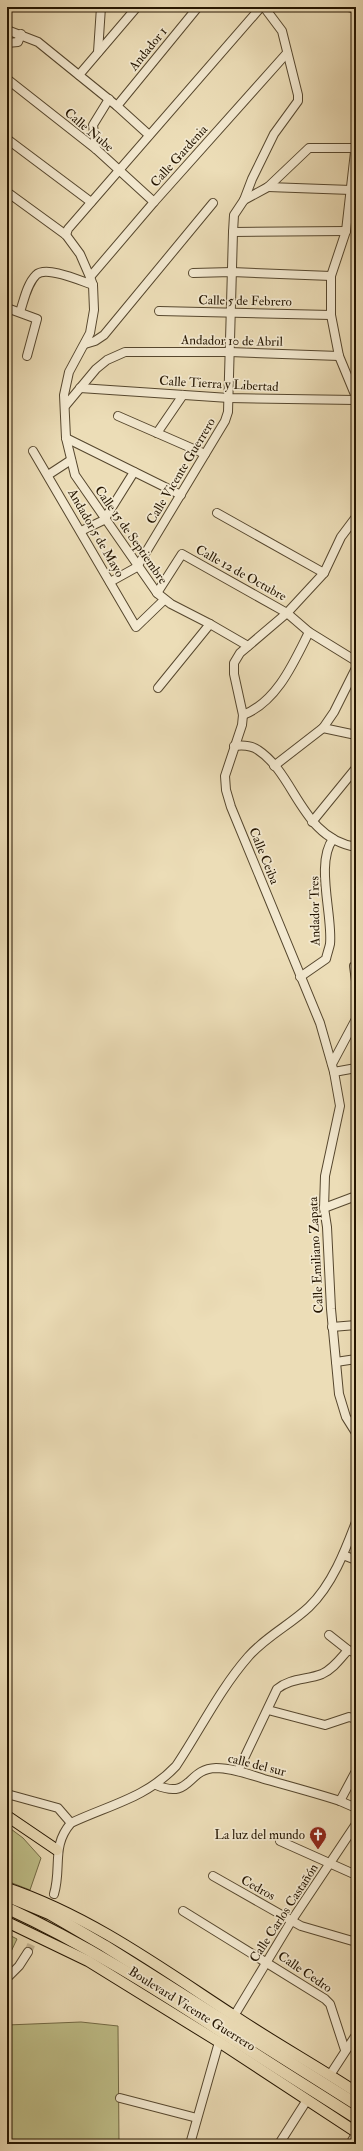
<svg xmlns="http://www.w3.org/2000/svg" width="363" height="2151" font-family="'IM FELL Double Pica',serif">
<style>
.green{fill:#bfbf89;stroke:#726a45}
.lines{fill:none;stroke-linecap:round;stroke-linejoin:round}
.minor-tunnel{stroke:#c4b593;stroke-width:8;stroke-dasharray:8 4;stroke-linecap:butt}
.minor-casing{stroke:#56472e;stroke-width:10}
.major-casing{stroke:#241501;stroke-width:12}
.highway-casing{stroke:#241501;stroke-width:13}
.minor{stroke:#f3e9d0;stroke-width:8}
.major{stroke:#ecddb7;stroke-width:10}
.highway{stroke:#ecddb7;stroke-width:11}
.labels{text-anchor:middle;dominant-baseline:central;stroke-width:3.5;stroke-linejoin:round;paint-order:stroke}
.street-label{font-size:13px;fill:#241501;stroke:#f3e9d0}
.poi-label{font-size:13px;fill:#241501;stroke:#f3e9d0;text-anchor:end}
</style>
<rect width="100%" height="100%" fill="#ecddb7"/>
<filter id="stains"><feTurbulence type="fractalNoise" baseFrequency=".005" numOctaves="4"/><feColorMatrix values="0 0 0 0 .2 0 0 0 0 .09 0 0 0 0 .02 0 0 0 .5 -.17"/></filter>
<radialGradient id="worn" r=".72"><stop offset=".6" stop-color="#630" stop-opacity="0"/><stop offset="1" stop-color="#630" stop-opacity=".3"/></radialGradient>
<g class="green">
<polygon points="7,1826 23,1838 41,1858 30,1890 7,1881"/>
<polygon points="7,1934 17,1939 7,1960"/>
<polygon points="81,2022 118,2026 119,2144 7,2144 7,2025"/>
</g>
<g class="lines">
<polyline class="minor-tunnel" points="28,1952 54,1894"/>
<g class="minor-casing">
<g id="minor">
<polyline points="348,7 356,9"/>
<polyline points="7,30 38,42 117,106 149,135"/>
<polyline points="7,43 18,42 21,34"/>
<polyline points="98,52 101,7"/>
<polyline points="79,75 137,7"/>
<polyline points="7,79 96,149 154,202"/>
<polyline points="117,106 198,7"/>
<polyline points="7,139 91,202"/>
<polyline points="356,143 346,231 331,276 331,315 339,356 356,397"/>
<polyline points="96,149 93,125 109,99"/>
<polyline points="268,187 351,190"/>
<polyline points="7,192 66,235 80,254 90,277 93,285 94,310 90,333 69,372 64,395 66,438 75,475 157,593 171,604 210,624 248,646"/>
<polyline points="244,200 252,179 274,134 298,101 298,95 282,31 264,7"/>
<polyline points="233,232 346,231"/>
<polyline points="66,235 68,229 261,7"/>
<polyline points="193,273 232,272 331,276"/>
<polyline points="90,277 154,202 287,53"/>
<polyline points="7,308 37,319 27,356"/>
<polyline points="159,311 331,315"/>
<path d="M20,312C24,300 27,284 36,275C46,265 81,281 93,285"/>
<polyline points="85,344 95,341 104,335 213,203"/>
<polyline points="80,388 229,398 356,400"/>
<polyline points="66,405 96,369 107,360 125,352 230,352 339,356"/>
<polyline points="118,416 205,454"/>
<polyline points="157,433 183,395"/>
<polyline points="66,438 181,495"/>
<polyline points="33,451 136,627 164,600"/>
<polyline points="48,475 71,460"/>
<polyline points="217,513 324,573"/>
<polyline points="356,517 341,537 324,573 287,613 240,653 234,663 234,674 243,715 242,725 225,776 226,790 231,807 320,1023 334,1072 340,1106 325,1176 324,1208 327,1227 331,1309 339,1394 346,1417 356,1433"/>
<polyline points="81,531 104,520 134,472"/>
<polyline points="110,582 137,567 225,421 228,412 233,232 234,215 244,200 268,187 309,148 355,148"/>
<polyline points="157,593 182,554 287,613 309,632 356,661"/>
<polyline points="158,688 210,624"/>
<path d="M243,715C277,702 294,662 309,632"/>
<polyline points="323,728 356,735"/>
<path d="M234,746C242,745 251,745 258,750C296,775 301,838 356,847"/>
<polyline points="274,766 323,728 334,712 356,668"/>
<polyline points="312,822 356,768"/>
<polyline points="356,965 354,966 356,981"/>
<path d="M300,977L326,959C327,954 329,949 330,944C333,916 315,863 333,839"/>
<polyline points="332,1064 356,1019"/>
<polyline points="334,1072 356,1068"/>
<polyline points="324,1208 356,1196"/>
<polyline points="332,1327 356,1325"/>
<polyline points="336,1362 356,1359"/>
<polyline points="343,1555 356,1560"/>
<polyline points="329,1635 348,1650 356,1653"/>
<polyline points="268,1710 325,1725 349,1717 356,1719"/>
<path d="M238,1771L277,1689C290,1678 307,1680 322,1674C333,1669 340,1659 348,1650"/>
<path d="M156,1785C192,1800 186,1769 216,1768C232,1768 248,1774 264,1779C289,1786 315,1793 340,1801L356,1808"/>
<polyline points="7,1794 58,1808 71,1823"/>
<polyline points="340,1801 356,1771"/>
<polyline points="280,1841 356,1875"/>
<polyline points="213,1876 301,1926 356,1942"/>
<path d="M54,1894C62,1867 51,1846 71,1823C109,1805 146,1798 176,1766C200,1730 220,1689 248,1657C265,1637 290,1625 309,1607C332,1585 345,1551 356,1522"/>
<polyline points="183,1911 325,1999 330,2004 345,2050"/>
<polyline points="7,1978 19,1966 28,1952"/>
<polyline points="234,2016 292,1920 356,1824"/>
<polyline points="330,2075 356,2035"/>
<polyline points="120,2098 197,2118"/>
<polyline points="190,2144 219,2042"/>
<polyline points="279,2144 307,2100"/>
<polyline points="350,2144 356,2134"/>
</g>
</g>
<g class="major-casing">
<g id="major">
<polyline points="7,1816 57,1850"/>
<path d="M7,1888C90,1916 161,1968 233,2015C273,2042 315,2065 356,2092"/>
<polyline points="7,1922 88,1961 219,2042 356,2132"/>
</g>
</g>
<g class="highway-casing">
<g id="highway">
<polyline points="7,1896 50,1914 105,1946 356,2104"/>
<path d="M7,1908C85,1944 156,1989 228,2036C270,2064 314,2091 356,2118"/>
</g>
</g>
<use href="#minor" class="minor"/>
<use href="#major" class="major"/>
<use href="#highway" class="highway"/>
</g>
<defs>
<g id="church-pin" transform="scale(0.9)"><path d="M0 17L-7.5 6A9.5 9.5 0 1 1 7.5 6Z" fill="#8f2418" stroke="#f3e9d0"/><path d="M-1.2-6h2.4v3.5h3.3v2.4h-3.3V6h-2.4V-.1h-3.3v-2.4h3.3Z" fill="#fff"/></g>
</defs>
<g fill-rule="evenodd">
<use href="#church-pin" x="318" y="1835"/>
</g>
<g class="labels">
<g class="street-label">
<text transform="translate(148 49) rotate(-51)">Andador 1</text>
<text transform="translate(89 130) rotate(40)">Calle Nube</text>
<text transform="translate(179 156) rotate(-48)">Calle Gardenia</text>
<text transform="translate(245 301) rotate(1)">Calle 5 de Febrero</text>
<text transform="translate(232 341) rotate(1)">Andador 10 de Abril</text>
<text transform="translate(219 384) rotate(3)">Calle Tierra y Libertad</text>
<text transform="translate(181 471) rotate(-59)">Calle Vicente Guerrero</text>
<text transform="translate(96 533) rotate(60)">Andador 5 de Mayo</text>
<text transform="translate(131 535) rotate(55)">Calle 15 de Septiembre</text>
<text transform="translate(241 573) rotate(29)">Calle 12 de Octubre</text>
<text transform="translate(264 856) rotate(68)">Calle Ceiba</text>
<text transform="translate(315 911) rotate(-91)">Andador Tres</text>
<text transform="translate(316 1255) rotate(-93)">Calle Emiliano Zapata</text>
<text transform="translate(257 1765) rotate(14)">calle del sur</text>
<text transform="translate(258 1888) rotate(29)">Cedros</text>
<text transform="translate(284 1913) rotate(-57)">Calle Carlos Castañón</text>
<text transform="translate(305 1972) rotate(34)">Calle Cedro</text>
<text transform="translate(192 2009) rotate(32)">Boulevard Vicente Guerrero</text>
</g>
<g class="poi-label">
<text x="305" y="1835">La luz del mundo</text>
</g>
</g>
<rect width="363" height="2151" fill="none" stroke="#ecddb7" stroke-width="24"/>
<rect x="8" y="8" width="347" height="2135" fill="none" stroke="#241501" stroke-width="2"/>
<rect x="12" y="12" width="339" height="2127" fill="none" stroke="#241501"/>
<rect width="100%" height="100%" filter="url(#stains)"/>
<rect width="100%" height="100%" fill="url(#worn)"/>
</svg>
